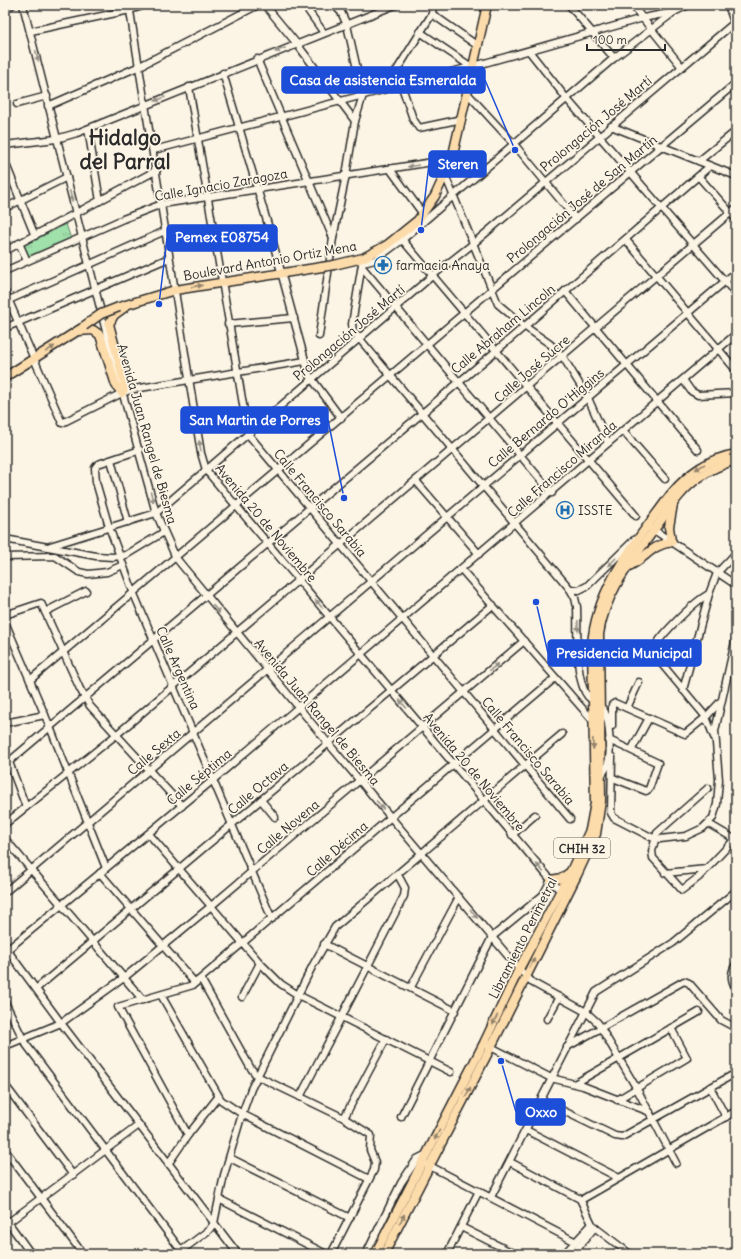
<svg xmlns="http://www.w3.org/2000/svg" width="741" height="1259" font-family="Delius,sans-serif">
<style>
.park{fill:url(#park-tufts);stroke:#66866a}
.lines{fill:none;stroke-linecap:round;stroke-linejoin:round}
.minor-casing{stroke:#2b2b2b;stroke-width:9}
.major-casing{stroke:#2b2b2b;stroke-width:11}
.minor{stroke:#fcf5e5;stroke-width:6}
.major{stroke:#fddcac;stroke-width:8}
.major-bridge-casing{stroke:#2b2b2b;stroke-width:11;stroke-linecap:butt}
.major-bridge{stroke:#fddcac;stroke-width:8}
.oneway{fill:#949088}
.oneway2{fill:#94846c}
.labels{text-anchor:middle;dominant-baseline:central;stroke-width:3.5;stroke-linejoin:round;paint-order:stroke}
.shield{fill:#fcf5e5;stroke:#6a6863;stroke-width:1}
.shield-label{font-size:12px;font-weight:bold;fill:#2b2b2b}
.street-label{font-size:13px;fill:#2b2b2b;stroke:#fcf5e5}
.poi-label{font-size:13px;fill:#2b2b2b;stroke:#fcf5e5;text-anchor:start}
.town-label{font-size:21px;font-weight:bold;fill:#2b2b2b;stroke:#fcf5e5}
.leader{fill:none;stroke:#1d4ed8;stroke-width:1.5}
.callout-dot{fill:#1d4ed8;stroke:#fcf5e5;stroke-width:1.5}
.callout{fill:#1d4ed8;stroke:#1d4ed8;stroke-width:1.5}
.callout-label{font-size:14px;text-anchor:middle;font-weight:bold;fill:#fff}
</style>
<defs>
<pattern id="park-tufts" width="24" height="20" patternUnits="userSpaceOnUse"><rect width="24" height="20" fill="#a0e0aa"/><path d="M3 7l-1-3M5 7V3M7 7l1-3M15 17l-1-3M17 17v-4M19 17l1-3" fill="none" stroke="#8ac092"/></pattern>
</defs>
<rect width="100%" height="100%" fill="#fcf5e5"/>
<filter id="ink" filterUnits="userSpaceOnUse"><feTurbulence type="fractalNoise" baseFrequency=".025" numOctaves="2"/><feDisplacementMap in="SourceGraphic" scale="8" xChannelSelector="R" yChannelSelector="G"/><feConvolveMatrix kernelMatrix="1 2 1 2 8 2 1 2 1" color-interpolation-filters="sRGB"/></filter>
<g filter="url(#ink)">
<polygon class="park" points="66,224 71,239 28,258 22,246"/>
<g class="lines">
<g class="minor-casing">
<g id="minor">
<polyline points="23,5 112,355 156,513 176,558 328,743 519,969 533,983 586,1012 598,1023 637,1089 676,1163"/>
<polyline points="129,5 201,453 206,470 562,893"/>
<polyline points="265,5 297,44 355,121"/>
<polyline points="304,5 324,33"/>
<polyline points="569,5 614,58"/>
<polyline points="632,5 681,66"/>
<polyline points="728,5 736,28"/>
<polyline points="5,8 12,5"/>
<polyline points="432,14 478,46"/>
<polyline points="31,31 130,10 145,5"/>
<polyline points="420,32 470,66"/>
<polyline points="529,51 567,99 736,294"/>
<polyline points="257,59 333,238"/>
<polyline points="223,73 271,235 309,375 341,418"/>
<polyline points="401,84 413,119 419,128 462,119"/>
<polyline points="189,87 248,434 570,819"/>
<polyline points="385,89 432,14 433,5"/>
<polyline points="468,94 514,144 576,219"/>
<polyline points="17,104 47,96"/>
<polyline points="48,106 140,66 258,5"/>
<polyline points="611,126 736,176"/>
<polyline points="88,129 100,201"/>
<polyline points="5,145 56,139 77,133 395,5"/>
<polyline points="154,150 474,66 643,18 674,12"/>
<polyline points="699,161 736,131"/>
<polyline points="5,162 35,236"/>
<polyline points="390,169 423,214"/>
<polyline points="445,175 498,304 524,326 550,344 563,357 588,398 608,443"/>
<polyline points="699,177 736,219"/>
<polyline points="5,208 67,177"/>
<polyline points="400,237 636,516"/>
<polyline points="626,240 736,370"/>
<polyline points="19,243 27,261"/>
<polyline points="5,251 157,170"/>
<path d="M363,258L352,324L353,331L570,589L575,598L577,607C578,631 575,665 583,687C587,701 596,700 603,709C610,717 611,753 608,763C607,768 604,772 601,776"/>
<polyline points="363,263 375,260 402,240 614,58 674,12 688,5"/>
<polyline points="362,267 552,493"/>
<polyline points="5,271 123,219 162,204 452,159"/>
<polyline points="565,291 698,450"/>
<polyline points="5,292 62,423 122,393 134,389 305,361"/>
<polyline points="9,300 165,231"/>
<polyline points="228,324 294,318"/>
<polyline points="5,328 169,258"/>
<polyline points="319,336 333,238 346,175 355,121 363,95 347,25 341,12 334,5"/>
<polyline points="684,381 691,391 698,395 736,393"/>
<polyline points="623,431 665,479"/>
<polyline points="140,450 98,464 95,468 96,482 109,527 134,594 272,919"/>
<polyline points="111,460 128,522"/>
<polyline points="416,481 479,554"/>
<polyline points="651,528 736,585"/>
<polyline points="5,539 96,556 113,557 126,555 164,532"/>
<polyline points="50,546 156,513 432,276 474,243 734,23"/>
<polyline points="5,557 55,556 79,572 88,574 107,572 123,565"/>
<polyline points="461,569 595,723"/>
<polyline points="570,589 579,590 587,586 634,540"/>
<polyline points="45,612 86,591"/>
<polyline points="5,615 41,603 80,689 90,706 182,806"/>
<polyline points="5,622 50,727 106,868"/>
<polyline points="30,680 736,83"/>
<polyline points="683,690 709,594"/>
<polyline points="627,708 639,682"/>
<polyline points="5,723 45,715"/>
<polyline points="612,726 612,705 615,703 685,734 706,717 721,701"/>
<path d="M714,737L706,717L656,657L654,649C659,636 696,600 709,594L717,573L736,553"/>
<polyline points="609,740 658,763 649,789 646,791 613,778"/>
<polyline points="632,749 649,718"/>
<polyline points="612,757 611,813 614,818 651,837 660,839 686,836 703,828 713,818 717,804 719,780 715,731 736,637"/>
<polyline points="9,762 26,807"/>
<polyline points="5,765 496,351 710,166"/>
<polyline points="708,788 657,833 652,851 653,858 682,890 699,877 735,839"/>
<polyline points="261,800 275,817"/>
<polyline points="5,824 116,735 736,208"/>
<polyline points="709,824 736,840"/>
<polyline points="149,834 260,963 281,984 298,995 451,1072"/>
<polyline points="512,835 535,815"/>
<polyline points="5,839 143,1000"/>
<polyline points="100,873 195,983"/>
<polyline points="665,873 707,869"/>
<polyline points="5,892 736,272"/>
<polyline points="324,944 455,1011"/>
<polyline points="5,947 61,1023 238,1254"/>
<polyline points="7,950 213,780 736,334"/>
<path d="M736,964C731,972 730,980 736,988"/>
<polyline points="201,979 250,1067 257,1076 344,1118 371,1135 370,1150 375,1162 374,1170 331,1254"/>
<polyline points="411,987 459,897"/>
<polyline points="37,988 493,605"/>
<polyline points="161,995 221,1100 242,1114 369,1179"/>
<polyline points="242,997 260,963"/>
<polyline points="5,1002 25,1043 183,1253"/>
<polyline points="547,1019 559,997"/>
<polyline points="487,1045 551,1078 583,1086 650,1112"/>
<polyline points="5,1046 61,1023 125,977 210,907 524,641"/>
<polyline points="567,1047 684,981 689,983 721,1020 736,1028"/>
<polyline points="576,1083 699,1012"/>
<polyline points="5,1085 73,1175"/>
<polyline points="710,1087 726,1117"/>
<polyline points="300,1097 404,896 405,888 398,875"/>
<polyline points="541,1100 615,1136 622,1137 736,1073"/>
<polyline points="617,1100 687,1058 671,1028"/>
<polyline points="401,1117 492,937 543,895 551,880"/>
<polyline points="344,1118 386,1039"/>
<polyline points="526,1130 619,1178"/>
<polyline points="188,1135 118,1007 193,985 555,678"/>
<polyline points="5,1150 83,1254"/>
<polyline points="230,1158 350,1218"/>
<polyline points="510,1162 580,1199 593,1226 630,1254"/>
<polyline points="168,1164 188,1135 218,1097"/>
<polyline points="426,1164 576,1242"/>
<polyline points="491,1197 596,992 673,943 736,891"/>
<polyline points="219,1199 326,1254"/>
<polyline points="581,1200 736,1111"/>
<polyline points="5,1218 31,1254"/>
<polyline points="5,1225 139,1125"/>
<polyline points="461,1227 515,1254"/>
<polyline points="177,1254 209,1230 214,1223 224,1175 242,1114 251,1089 313,965 335,927 562,734"/>
<polyline points="366,1254 401,1183 417,1159 427,1154"/>
<polyline points="447,1254 479,1191"/>
<polyline points="564,1254 592,1224"/>
<polyline points="573,1254 595,1227"/>
</g>
</g>
<g class="major-casing">
<g id="major">
<polyline points="334,265 363,258 387,245 418,220 435,196 452,159 487,5"/>
<polyline points="119,307 175,290 322,267"/>
<polyline points="78,331 93,330 100,335 116,385 122,393 125,387 124,382 109,324 114,315 125,307"/>
<polyline points="5,377 82,328"/>
<polyline points="671,541 669,527 673,504"/>
<path d="M627,567C646,559 650,545 672,542"/>
<polyline points="551,880 562,878 569,873"/>
<path d="M375,1254L484,1043L519,969L570,873L590,830L595,803L592,645C596,586 638,540 671,494C689,473 708,459 736,454"/>
<path d="M384,1254L491,1047L577,875L596,834L601,801L599,634C605,593 630,563 654,530C668,511 680,490 700,477C711,469 723,464 736,460"/>
</g>
</g>
<use href="#minor" class="minor"/>
<use href="#major" class="major"/>
<g class="major-bridge-casing">
<g id="major-bridge">
<polyline points="322,267 334,265"/>
<polyline points="84,326 101,314 119,307"/>
</g>
</g>
<use href="#major-bridge" class="major-bridge"/>
</g>
<defs><path id="oneway-solid" d="M-6-.8H1V-3.2L6.5 0L1 3.2V.8H-6Z"/></defs>
<g class="oneway">
<use href="#oneway-solid" transform="translate(280 50) rotate(159)"/>
<use href="#oneway-solid" transform="translate(37 56) rotate(76)"/>
<use href="#oneway-solid" transform="translate(160 99) rotate(157)"/>
<use href="#oneway-solid" transform="translate(413 166) rotate(171)"/>
<use href="#oneway-solid" transform="translate(71 196) rotate(77)"/>
<use href="#oneway-solid" transform="translate(200 446) rotate(-99)"/>
<use href="#oneway-solid" transform="translate(152 497) rotate(75)"/>
<use href="#oneway-solid" transform="translate(612 562) rotate(135)"/>
<use href="#oneway-solid" transform="translate(319 604) rotate(-130)"/>
<use href="#oneway-solid" transform="translate(216 609) rotate(50)"/>
<use href="#oneway-solid" transform="translate(578 626) rotate(88)"/>
<use href="#oneway-solid" transform="translate(494 667) rotate(-41)"/>
<use href="#oneway-solid" transform="translate(403 704) rotate(-130)"/>
<use href="#oneway-solid" transform="translate(380 805) rotate(50)"/>
<use href="#oneway-solid" transform="translate(540 868) rotate(-131)"/>
<use href="#oneway-solid" transform="translate(474 914) rotate(49)"/>
</g>
<g class="oneway2">
<use href="#oneway-solid" transform="translate(197 286) rotate(-9)"/>
<use href="#oneway-solid" transform="translate(50 349) rotate(-32)"/>
<use href="#oneway-solid" transform="translate(700 467) rotate(149)"/>
<use href="#oneway-solid" transform="translate(593 744) rotate(88)"/>
<use href="#oneway-solid" transform="translate(532 963) rotate(-63)"/>
<use href="#oneway-solid" transform="translate(495 1020) rotate(116)"/>
<use href="#oneway-solid" transform="translate(468 1092) rotate(-63)"/>
<use href="#oneway-solid" transform="translate(437 1135) rotate(118)"/>
<use href="#oneway-solid" transform="translate(402 1219) rotate(-62)"/>
</g>
</g>
<defs>
<g id="pharmacy-ring" transform="scale(0.9)"><circle r="9.5" fill="#fcf5e5" stroke="#1f6fb2" stroke-width="1.5"/><path d="M-2-6h4v4h4v4h-4v4h-4v-4h-4v-4h4Z" fill="#1f6fb2"/></g>
<g id="hospital-ring" transform="scale(0.9)"><circle r="9.5" fill="#fcf5e5" stroke="#1f6fb2" stroke-width="1.5"/><path d="M-5-5h3v3.5h4V-5h3V5h-3V1.5h-4V5h-3Z" fill="#1f6fb2"/></g>
</defs>
<g fill-rule="evenodd">
<use href="#pharmacy-ring" x="383" y="265"/>
<use href="#hospital-ring" x="565" y="510"/>
</g>
<g class="labels">
<rect class="shield" x="554" y="838" width="56" height="20" rx="3"/>
<g class="shield-label">
<text x="582" y="848">CHIH 32</text>
</g>
<g class="street-label">
<text transform="translate(596 124) rotate(-40)">Prolongación José Martí</text>
<text transform="translate(221 185) rotate(-10)">Calle Ignacio Zaragoza</text>
<text transform="translate(582 199) rotate(-40)">Prolongación José de San Martín</text>
<text transform="translate(270 261) rotate(-10)">Boulevard Antonio Ortiz Mena</text>
<text transform="translate(503 329) rotate(-40)">Calle Abraham Lincoln</text>
<text transform="translate(349 333) rotate(-40)">Prolongación José Martí</text>
<text transform="translate(532 369) rotate(-41)">Calle José Sucre</text>
<text transform="translate(546 418) rotate(-40)">Calle Bernardo O'Higgins</text>
<text transform="translate(147 434) rotate(74)">Avenida Juan Rangel de Biesma</text>
<text transform="translate(562 469) rotate(-41)">Calle Francisco Miranda</text>
<text transform="translate(320 503) rotate(50)">Calle Francisco Sarabia</text>
<text transform="translate(266 523) rotate(50)">Avenida 20 de Noviembre</text>
<text transform="translate(178 668) rotate(66)">Calle Argentina</text>
<text transform="translate(317 712) rotate(50)">Avenida Juan Rangel de Biesma</text>
<text transform="translate(528 751) rotate(50)">Calle Francisco Sarabia</text>
<text transform="translate(154 752) rotate(-40)">Calle Sexta</text>
<text transform="translate(474 772) rotate(50)">Avenida 20 de Noviembre</text>
<text transform="translate(199 777) rotate(-40)">Calle Séptima</text>
<text transform="translate(258 788) rotate(-40)">Calle Octava</text>
<text transform="translate(288 827) rotate(-40)">Calle Novena</text>
<text transform="translate(337 849) rotate(-41)">Calle Décima</text>
<text transform="translate(523 938) rotate(-63)">Libramiento Perimetral</text>
</g>
<g class="poi-label">
<text x="396" y="265">farmacia Anaya</text>
<text x="578" y="510">ISSTE</text>
</g>
<g class="town-label">
<text x="125" y="137">Hidalgo<tspan x="125" dy="24">del Parral</tspan></text>
</g>
</g>
<path class="leader" d="M515 150L485 80M421 230L429 164M159 304L167 238M344 498L328 420M536 602L548 653M501 1061L516 1112"/>
<g class="callout-dot">
<circle cx="515" cy="150" r="4"/>
<circle cx="421" cy="230" r="4"/>
<circle cx="159" cy="304" r="4"/>
<circle cx="344" cy="498" r="4"/>
<circle cx="536" cy="602" r="4"/>
<circle cx="501" cy="1061" r="4"/>
</g>
<g class="callout">
<rect x="282" y="67" width="203" height="26" rx="4"/>
<rect x="429" y="151" width="57" height="26" rx="4"/>
<rect x="167" y="225" width="110" height="26" rx="4"/>
<rect x="181" y="407" width="147" height="26" rx="4"/>
<rect x="548" y="640" width="153" height="26" rx="4"/>
<rect x="516" y="1099" width="49" height="26" rx="4"/>
</g>
<g class="callout-label">
<text x="383" y="85">Casa de asistencia Esmeralda</text>
<text x="458" y="169">Steren</text>
<text x="222" y="242">Pemex E08754</text>
<text x="255" y="425">San Martin de Porres</text>
<text x="624" y="658">Presidencia Municipal</text>
<text x="541" y="1117">Oxxo</text>
</g>
<rect width="741" height="1259" fill="none" stroke="#fcf5e5" stroke-width="20"/>
<rect x="10" y="10" width="721" height="1239" fill="none" stroke="#2b2b2b" stroke-width="1.5" filter="url(#ink)"/>
<path d="M587 44v6h78v-6" fill="none" stroke="#2b2b2b" stroke-width="2"/>
<text x="593" y="44" font-size="12" fill="#2b2b2b" stroke="#fcf5e5" stroke-width="3" paint-order="stroke">100 m</text>
</svg>
